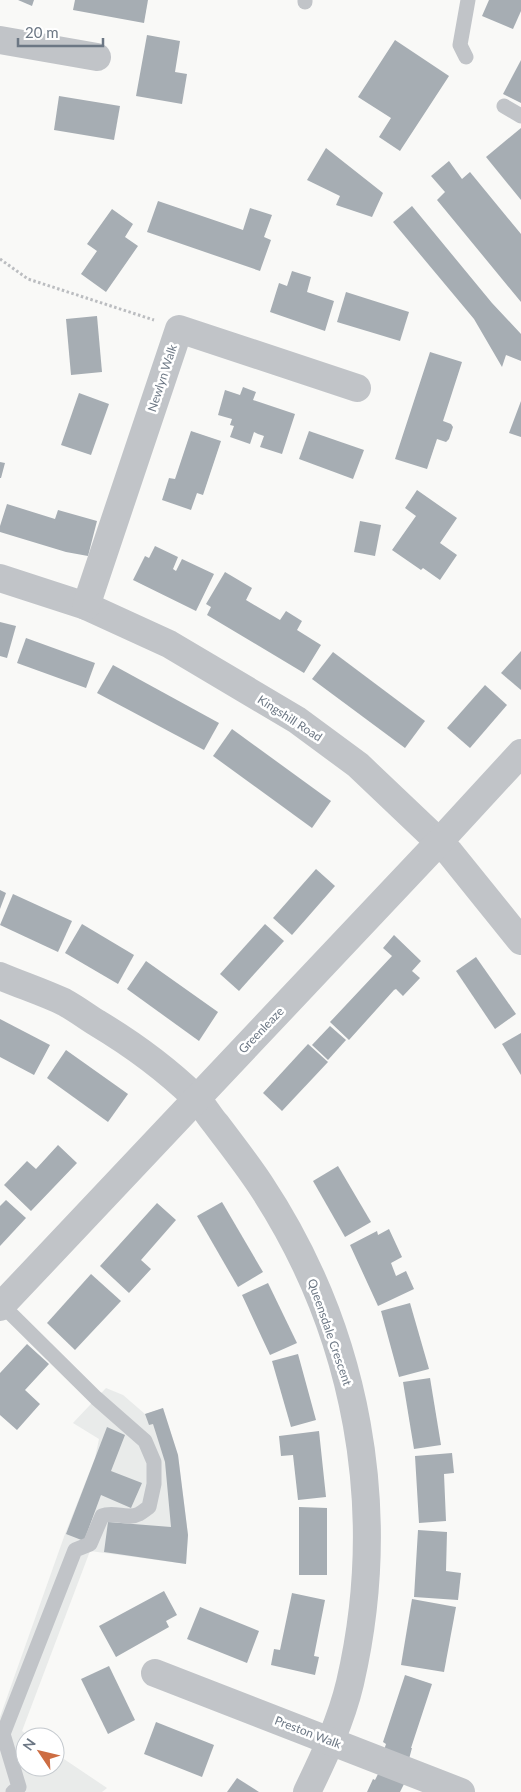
<svg xmlns="http://www.w3.org/2000/svg" width="521" height="1792" font-family="Lato,sans-serif">
<style>
.built{fill:#e9ebea}
.building{fill:#a6adb3}
.lines{fill:none;stroke-linecap:round;stroke-linejoin:round}
.path{stroke:#bbbdc0;stroke-width:3;stroke-dasharray:2.5 2.5;stroke-linecap:butt}
.service{stroke:#c1c4c8;stroke-width:15}
.minor{stroke:#c1c4c8;stroke-width:28}
.labels{text-anchor:middle;dominant-baseline:central;stroke-width:5;stroke-linejoin:round;paint-order:stroke}
.street-label{font-size:12px;fill:#6c7784;stroke:#fff}
</style>
<rect width="100%" height="100%" fill="#f9f9f7"/>
<polygon class="built" points="106,1388 123,1395 145,1414 163,1408 178,1455 188,1535 186,1564 90,1551 22,1731 30,1737 25,1737 25,1767 55,1767 55,1753 107,1788 102,1792 0,1792 0,1717 65,1534 95,1458 99,1439 73,1423"/>
<g class="building">
<polygon points="18,0 34,0 32,6"/>
<polygon points="75,0 148,0 144,23 73,10"/>
<polygon points="489,0 521,0 521,11 513,29 482,16"/>
<polygon points="147,35 180,41 175,72 187,74 182,104 136,96"/>
<polygon points="395,40 449,76 400,151 379,137 391,118 358,97"/>
<polygon points="521,60 521,103 503,94"/>
<polygon points="59,96 120,106 114,140 54,130"/>
<polygon points="521,128 521,200 486,157"/>
<polygon points="326,148 383,193 372,217 336,205 340,196 307,180"/>
<polygon points="449,161 462,179 470,172 521,234 521,302 437,200 445,192 431,176"/>
<polygon points="158,201 243,230 250,208 272,215 264,237 271,240 260,271 147,232"/>
<polygon points="412,206 492,303 521,334 521,361 506,355 502,367 474,319 393,222"/>
<polygon points="112,209 133,224 125,237 138,246 106,292 81,274 97,251 87,244"/>
<polygon points="292,271 311,277 307,292 334,301 325,331 270,312 279,283 287,286"/>
<polygon points="346,292 409,312 400,341 337,322"/>
<polygon points="97,316 102,372 71,375 66,319"/>
<polygon points="430,352 462,362 443,421 451,424 453,427 449,439 446,442 437,439 427,469 395,459"/>
<polygon points="243,387 256,392 253,400 295,414 282,454 260,447 264,436 258,434 254,432 250,444 230,437 234,426 230,425 232,419 218,415 225,390 240,395"/>
<polygon points="79,393 109,404 91,455 61,445"/>
<polygon points="521,401 521,437 509,433"/>
<polygon points="191,431 221,441 203,495 197,493 191,510 162,500 169,478 175,479"/>
<polygon points="309,431 364,450 353,479 299,459"/>
<polygon points="0,462 5,463 1,478 0,478"/>
<polygon points="417,490 457,518 440,543 457,555 440,580 423,568 421,570 392,550 416,516 405,508"/>
<polygon points="7,504 55,519 58,510 97,521 88,556 66,552 0,532 0,526"/>
<polygon points="360,521 381,525 375,556 354,552"/>
<polygon points="155,546 178,557 173,569 176,571 182,559 214,574 196,611 133,580 145,556 149,558"/>
<polygon points="225,572 252,588 246,600 280,620 286,611 302,621 297,630 321,645 304,673 207,615 211,607 206,604"/>
<polygon points="0,622 16,626 7,658 0,656"/>
<polygon points="26,638 95,663 86,688 17,663"/>
<polygon points="521,651 521,690 501,673"/>
<polygon points="333,652 425,721 405,748 312,679"/>
<polygon points="113,665 219,723 204,750 97,693"/>
<polygon points="485,685 507,705 470,748 447,728"/>
<polygon points="232,729 331,801 312,828 213,756"/>
<polygon points="316,869 335,886 292,935 273,918"/>
<polygon points="0,890 6,893 0,909"/>
<polygon points="13,894 72,921 58,952 0,925"/>
<polygon points="82,924 134,955 118,984 65,953"/>
<polygon points="265,924 284,941 239,991 220,974"/>
<polygon points="394,935 421,961 412,971 420,978 403,996 396,989 394,990 349,1040 330,1022 392,956 383,948"/>
<polygon points="476,957 516,1014 495,1029 456,971"/>
<polygon points="146,961 218,1012 199,1041 127,989"/>
<polygon points="0,1019 50,1045 34,1075 0,1057"/>
<polygon points="330,1026 346,1040 328,1060 312,1045"/>
<polygon points="521,1033 521,1075 502,1044"/>
<polygon points="308,1044 328,1062 282,1111 263,1093"/>
<polygon points="66,1050 128,1094 108,1122 47,1078"/>
<polygon points="58,1145 77,1163 31,1211 4,1185 27,1161 36,1169"/>
<polygon points="338,1166 371,1222 345,1237 313,1181"/>
<polygon points="6,1200 26,1218 0,1246 0,1206"/>
<polygon points="222,1202 263,1272 238,1287 197,1216"/>
<polygon points="157,1203 176,1220 141,1260 151,1269 129,1293 100,1266"/>
<polygon points="389,1229 402,1257 391,1263 396,1276 406,1271 414,1289 378,1306 350,1245 377,1231 378,1235"/>
<polygon points="91,1274 121,1301 75,1350 47,1323"/>
<polygon points="268,1283 297,1343 270,1355 242,1295"/>
<polygon points="410,1303 429,1369 399,1377 381,1311"/>
<polygon points="27,1344 49,1364 25,1390 40,1404 17,1430 0,1415 0,1373"/>
<polygon points="298,1354 316,1420 291,1427 272,1361"/>
<polygon points="430,1378 441,1445 414,1449 403,1382"/>
<polygon points="163,1408 178,1455 188,1535 186,1564 104,1552 108,1522 171,1527 165,1462 153,1424 149,1425 145,1414"/>
<polygon points="107,1427 125,1435 111,1471 142,1483 131,1508 101,1495 84,1541 66,1534"/>
<polygon points="319,1431 326,1497 298,1500 293,1455 281,1456 279,1436"/>
<polygon points="452,1453 454,1473 444,1474 446,1521 419,1523 415,1456"/>
<polygon points="299,1507 327,1508 327,1575 299,1575"/>
<polygon points="418,1530 447,1532 446,1571 461,1573 458,1600 414,1597"/>
<polygon points="164,1591 177,1615 166,1621 169,1627 116,1657 99,1626"/>
<polygon points="292,1593 325,1600 314,1656 319,1657 315,1675 271,1665 274,1649 280,1650"/>
<polygon points="412,1599 456,1607 444,1672 401,1665"/>
<polygon points="200,1607 259,1631 247,1663 187,1639"/>
<polygon points="109,1666 135,1720 108,1734 81,1679"/>
<polygon points="405,1675 432,1684 411,1748 412,1748 409,1759 384,1750 386,1744 383,1742"/>
<polygon points="156,1722 214,1745 202,1777 144,1754"/>
<polygon points="379,1772 404,1784 400,1792 367,1792 373,1779 375,1780"/>
<polygon points="237,1778 259,1792 227,1792"/>
</g>
<g class="lines">
<polyline class="path" points="0,259 28,279 154,320"/>
<g class="service">
<polyline points="305,2 305,0"/>
<polyline points="466,57 460,45 468,0"/>
<polyline points="504,106 521,116"/>
<path d="M0,1303L96,1398L145,1441L154,1462V1484L149,1507C146,1509 143,1512 139,1514C128,1520 114,1511 102,1516L90,1544L75,1550L3,1734L19,1787L13,1792"/>
</g>
<g class="minor">
<polyline points="0,40 97,57"/>
<polyline points="0,578 86,606 169,644 297,720 358,765 439,842 450,853 521,941"/>
<polyline points="86,606 179,329 357,388"/>
<path d="M0,976C21,985 43,992 64,1002C75,1008 86,1016 97,1023C132,1044 165,1068 195,1097C203,1105 209,1116 216,1124C231,1144 246,1163 260,1184C358,1332 390,1510 350,1683C341,1721 324,1757 307,1792"/>
<polyline points="0,1307 439,842 521,753"/>
<polyline points="155,1673 461,1792"/>
</g>
</g>
<g class="labels">
<g class="street-label">
<text transform="translate(162 378) rotate(-72)">Newlyn Walk</text>
<text transform="translate(290 718) rotate(33)">Kingshill Road</text>
<text transform="translate(261 1030) rotate(-46)">Greenleaze</text>
<text transform="translate(330 1332) rotate(71)">Queensdale Crescent</text>
<text transform="translate(308 1732) rotate(21)">Preston Walk</text>
</g>
</g>
<g transform="translate(40 1752) rotate(305)"><circle r="24" fill="#ffffff" stroke="#c4c9ce"/>
<path d="M0-4L9 19L0 12L-9 19Z" fill="#cd6d43"/>
<text y="-8" font-size="14" font-weight="bold" text-anchor="middle" fill="#6c7784">N</text>
</g>
<path d="M18 38v8h85v-8" fill="none" stroke="#6c7784" stroke-width="2.5"/>
<text x="25" y="38" font-size="15" fill="#6c7784" stroke="#ffffff" stroke-width="4" paint-order="stroke">20 m</text>
</svg>
